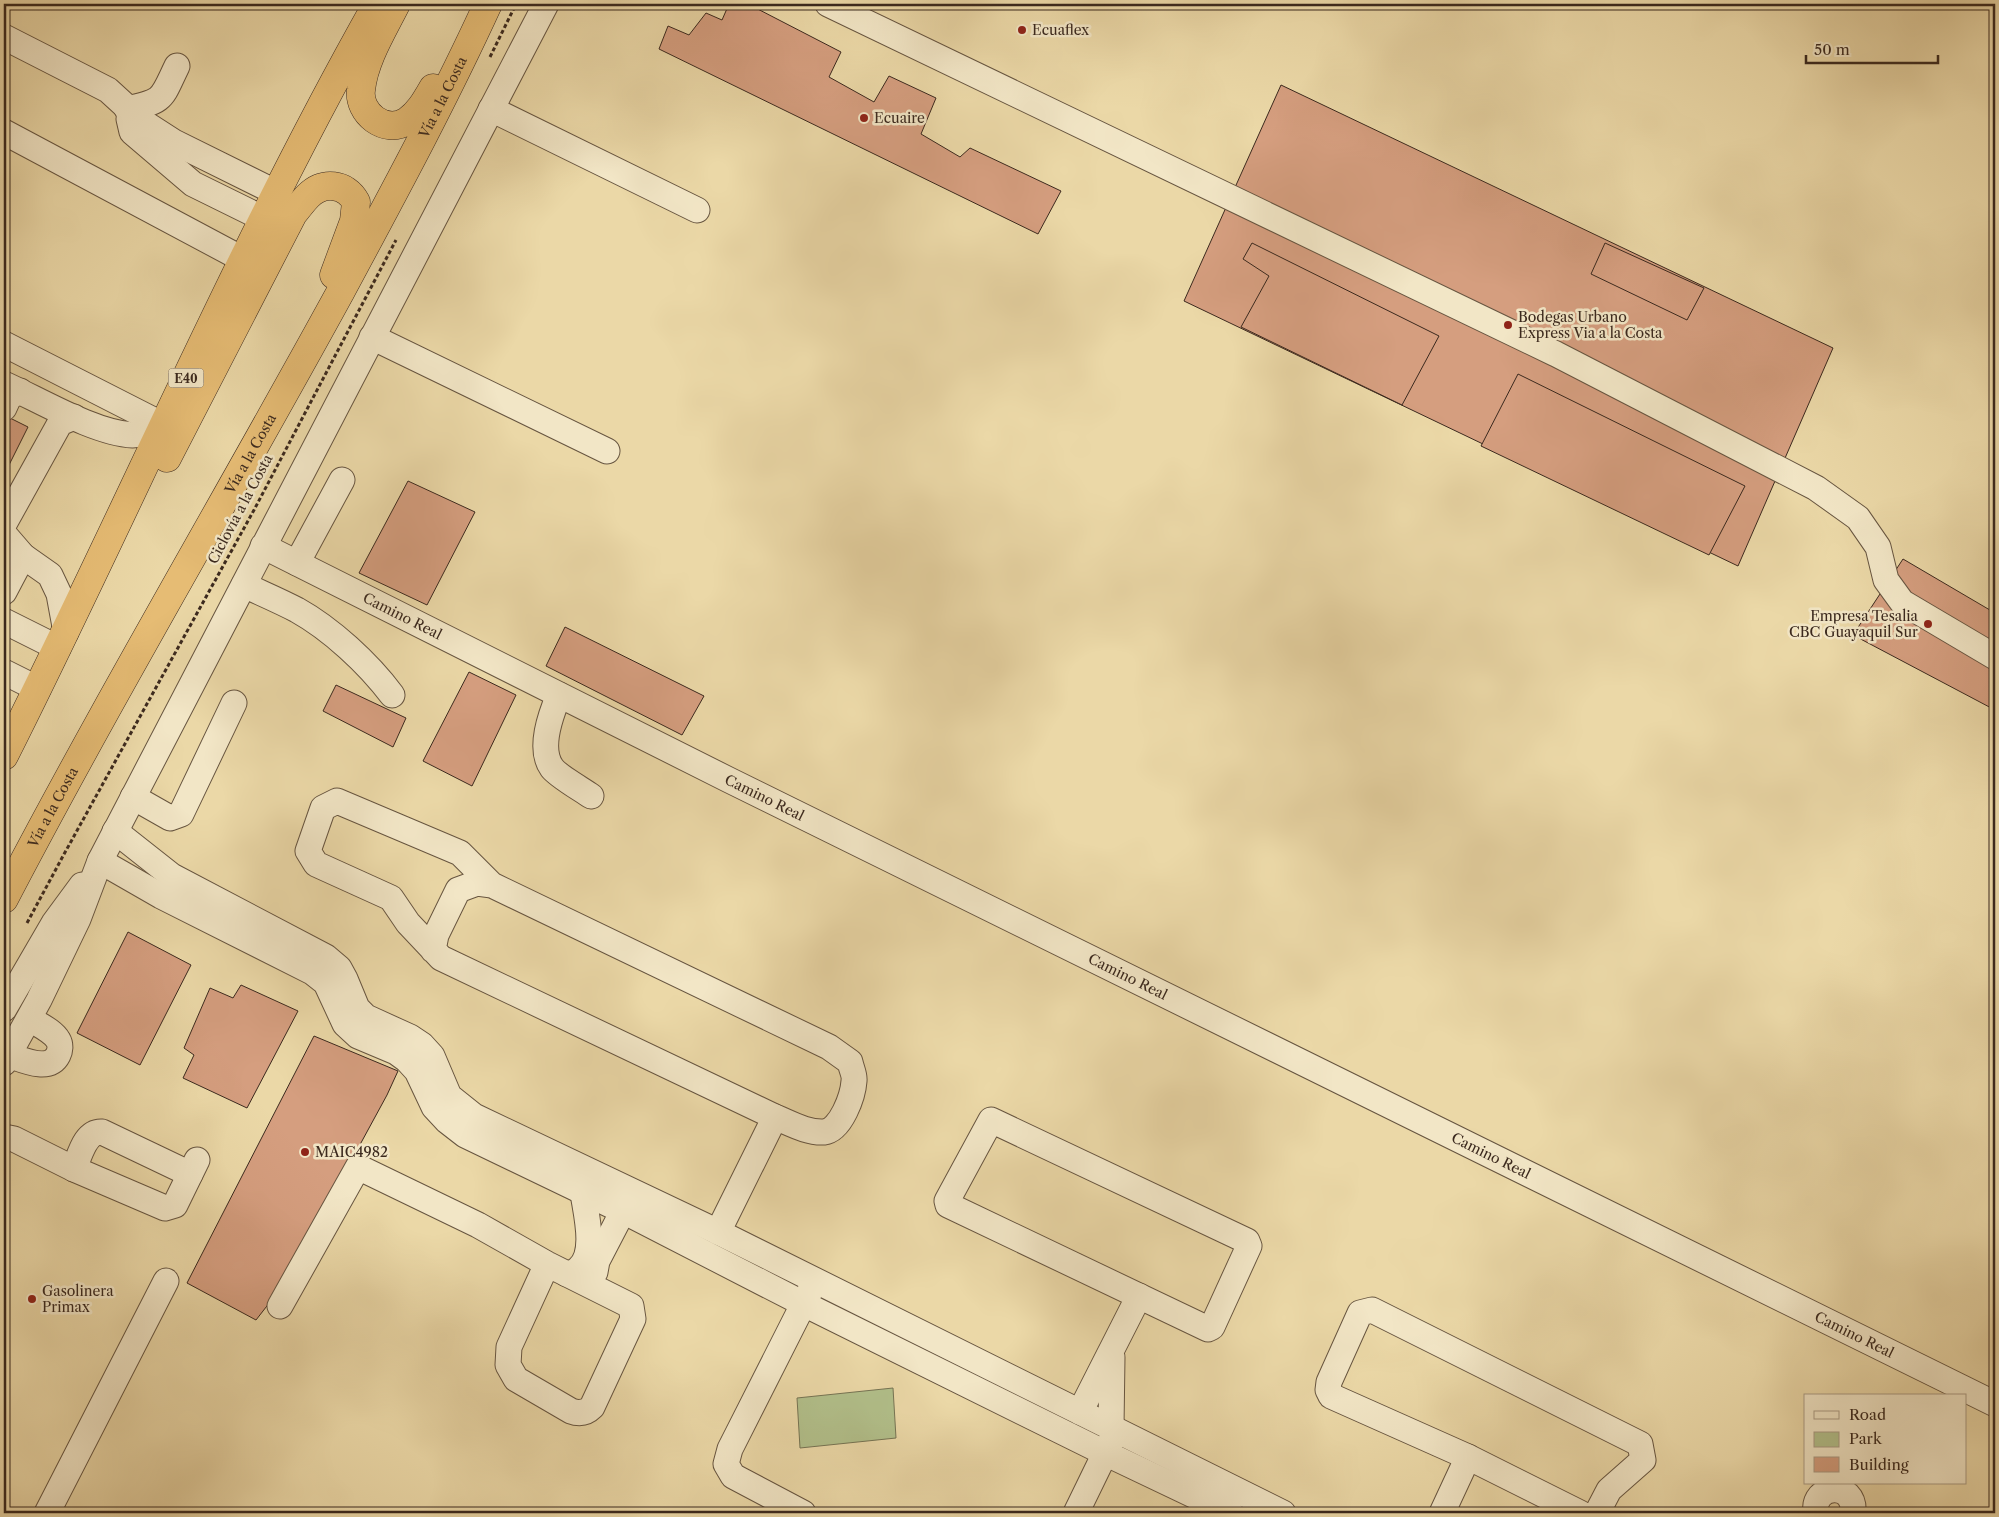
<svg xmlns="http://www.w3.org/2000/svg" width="1999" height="1517" font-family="'Libre Caslon Text',serif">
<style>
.green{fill:#b2c08b;stroke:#767454}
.building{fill:#d59e7f;stroke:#3b291e}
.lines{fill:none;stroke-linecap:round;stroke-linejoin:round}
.minor-casing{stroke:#675540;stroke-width:27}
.highway-casing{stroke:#3b291e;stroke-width:29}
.path{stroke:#3b291e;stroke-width:3;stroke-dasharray:4 2.5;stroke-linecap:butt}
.minor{stroke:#f2e6c6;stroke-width:25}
.highway{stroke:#e6bc74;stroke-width:28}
.poi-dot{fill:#8f2418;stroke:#f2e6c6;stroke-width:2}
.labels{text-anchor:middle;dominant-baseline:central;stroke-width:5;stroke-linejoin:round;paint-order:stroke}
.shield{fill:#f2e6c6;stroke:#726250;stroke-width:1}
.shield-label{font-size:12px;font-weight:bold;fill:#3b291e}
.poi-label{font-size:14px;fill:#3b291e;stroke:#f2e6c6;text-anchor:start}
.street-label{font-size:14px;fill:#3b291e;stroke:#f2e6c6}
</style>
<rect width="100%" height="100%" fill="#ebd8a7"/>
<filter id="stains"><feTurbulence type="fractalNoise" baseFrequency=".004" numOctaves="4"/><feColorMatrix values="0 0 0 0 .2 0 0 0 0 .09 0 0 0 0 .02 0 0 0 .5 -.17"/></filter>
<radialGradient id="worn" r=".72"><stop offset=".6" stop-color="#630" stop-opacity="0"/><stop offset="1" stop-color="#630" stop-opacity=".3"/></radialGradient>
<polygon class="green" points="893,1388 896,1438 800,1448 797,1398"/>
<g class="building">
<polygon points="729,4 748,4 841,52 829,77 874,102 889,76 936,98 921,134 960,157 970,148 1061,191 1038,234 659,49 668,26 689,35 706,13 722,20"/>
<polygon points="1281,85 1833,348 1738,566 1184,301"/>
<polygon points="1252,243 1439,336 1402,405 1241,327 1269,276 1243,259"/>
<polygon points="1605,243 1704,288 1687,320 1591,274"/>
<polygon points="1518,374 1745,486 1709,555 1481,446"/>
<polygon points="4,415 28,427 4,475"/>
<polygon points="408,481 475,512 427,605 359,573"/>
<polygon points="1903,559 1995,613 1995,710 1853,635"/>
<polygon points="565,627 704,696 682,735 546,666"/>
<polygon points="469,672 516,695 472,786 423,761"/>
<polygon points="336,685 406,718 393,747 323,711"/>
<polygon points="128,932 191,965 140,1065 77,1033"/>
<polygon points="241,985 298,1011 247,1108 183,1078 194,1055 184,1048 210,988 233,998"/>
<polygon points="314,1036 398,1071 387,1095 325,1209 270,1302 256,1320 187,1283"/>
</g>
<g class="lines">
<g class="minor-casing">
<g id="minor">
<polyline points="828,4 1556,354 1816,488 1858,518 1878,547 1886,580 1902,602 1995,657"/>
<polyline points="4,37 108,90 143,122 174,142 277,193"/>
<path d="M127,109C165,101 161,99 177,66"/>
<polyline points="491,109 697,210"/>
<polyline points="129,119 132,132 193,184 264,219"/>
<polyline points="4,132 244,260"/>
<polyline points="372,337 607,451"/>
<polyline points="4,344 163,425"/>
<path d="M4,384C40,400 94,433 133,435C142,435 154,428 163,425"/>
<polyline points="4,408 9,397 20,391"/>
<polyline points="4,524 60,423 74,417"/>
<polyline points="4,534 23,556 50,575 59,594 66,632"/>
<path id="s1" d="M263,546L729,780L1995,1404"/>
<polyline points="297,563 342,480"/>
<path d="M244,585C261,593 280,601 297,610C331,629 368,663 392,695"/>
<polyline points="4,592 23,556"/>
<polyline points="4,621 58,648"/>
<polyline points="4,672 38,689"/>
<path d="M559,695C551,714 538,749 552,768C558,776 581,789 591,796"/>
<polyline points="133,797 170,818 181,814 234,703"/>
<polyline points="115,831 172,876 326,957 339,968 345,979 357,1008 366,1017 410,1037 422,1045 432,1056 449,1096 474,1116 718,1232 1283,1513"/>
<polyline points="100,861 161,896 312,972 326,983 345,1024 358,1036 396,1052 407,1060 417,1071 434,1107 447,1121 465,1135 623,1211 804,1304 1105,1453 1231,1513"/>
<path d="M433,950L436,935L458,890L477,883L492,885L829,1047L850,1062C851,1068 855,1075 854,1081C853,1096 841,1130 824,1132C807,1133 790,1123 775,1117L441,958L408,923L391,898L316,864L308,851L323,808L337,801L460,853L492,885"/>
<polyline points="4,1009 54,923 82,885"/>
<path d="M8,1055C21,1059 49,1073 58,1055C60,1051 61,1045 58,1040C53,1031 39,1025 30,1019"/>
<polyline points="4,1063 39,1000 78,919 100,861 546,4"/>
<polygon points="991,1120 1247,1241 1249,1246 1212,1327 1208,1329 948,1205 947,1201"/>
<polyline points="4,1137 14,1139 74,1169 165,1208 175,1205 197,1160"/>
<path d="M74,1169C80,1155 85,1131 102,1132L190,1174"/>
<polyline points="718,1232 775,1117"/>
<polyline points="595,1272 597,1261 623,1211"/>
<path d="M567,1274C570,1273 575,1272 578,1269C597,1254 586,1214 583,1193"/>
<path d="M280,1306L358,1167L478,1225L547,1264L631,1306L633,1319L592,1407C586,1413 579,1414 571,1411L516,1379L508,1365L509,1347L547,1264"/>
<polyline points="1080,1412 1139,1296"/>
<polyline points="1111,1427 1112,1357"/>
<polyline points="47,1513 166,1281"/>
<polyline points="803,1513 733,1476 726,1464 730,1449 811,1289"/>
<polyline points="1076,1513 1112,1439"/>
<polyline points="1442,1513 1468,1457"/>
<polyline points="1580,1513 1468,1457 1331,1396 1328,1390 1329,1382 1360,1313 1372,1310 1640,1444 1643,1460 1609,1490 1597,1513"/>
<path d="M1816,1513C1811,1484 1856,1480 1853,1513"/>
</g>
</g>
<g class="highway-casing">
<g id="highway">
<path d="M396,4C383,30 364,60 361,90C358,113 385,135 407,121C419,113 426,100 433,88"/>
<path d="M167,458L293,214C298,208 303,201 308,196C323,181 346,183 356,202L354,221L334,275"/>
<path d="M4,756C130,506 239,248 377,4"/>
<path id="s2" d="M4,899C111,694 230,494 341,291C392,196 443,102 488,4"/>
</g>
</g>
<g class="path">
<polyline points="490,57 516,4"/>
<polyline points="27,923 63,856 254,510 396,240"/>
</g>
<use href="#minor" class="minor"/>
<use href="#highway" class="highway"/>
</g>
<g class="poi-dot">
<circle cx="1022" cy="30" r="5"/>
<circle cx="864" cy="118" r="5"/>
<circle cx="1508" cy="325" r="5"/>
<circle cx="1928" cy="624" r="5"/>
<circle cx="305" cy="1152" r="5"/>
<circle cx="32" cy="1299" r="5"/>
</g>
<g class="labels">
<rect class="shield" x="168.5" y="368.5" width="35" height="19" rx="4"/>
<g class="shield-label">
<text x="186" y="378">E40</text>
</g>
<g class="poi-label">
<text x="1032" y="30">Ecuaflex</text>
<text x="874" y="118">Ecuaire</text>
<text x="1518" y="317">Bodegas Urbano<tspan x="1518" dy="16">Express Via a la Costa</tspan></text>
<text x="1918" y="616" text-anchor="end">Empresa Tesalia<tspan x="1918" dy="16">CBC Guayaquil Sur</tspan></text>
<text x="315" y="1152">MAIC4982</text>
<text x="42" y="1291">Gasolinera<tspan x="42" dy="16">Primax</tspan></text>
</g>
<g class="street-label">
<text stroke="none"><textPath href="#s2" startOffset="914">Vía a la Costa</textPath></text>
<text stroke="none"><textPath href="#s2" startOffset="509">Vía a la Costa</textPath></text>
<text transform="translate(240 509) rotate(-62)">Ciclovía a la Costa</text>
<text stroke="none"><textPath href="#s1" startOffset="156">Camino Real</textPath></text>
<text stroke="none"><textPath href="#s1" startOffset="561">Camino Real</textPath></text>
<text stroke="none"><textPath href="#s2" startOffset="104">Vía a la Costa</textPath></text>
<text stroke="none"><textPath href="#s1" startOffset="966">Camino Real</textPath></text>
<text stroke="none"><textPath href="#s1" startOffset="1371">Camino Real</textPath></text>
<text stroke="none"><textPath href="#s1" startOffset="1776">Camino Real</textPath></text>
</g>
</g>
<rect width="1999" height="1517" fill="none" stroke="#ebd8a7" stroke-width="20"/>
<rect x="5" y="5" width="1989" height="1507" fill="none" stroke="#3b291e" stroke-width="2.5"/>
<rect x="10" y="10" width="1979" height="1497" fill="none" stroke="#3b291e"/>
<rect x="1804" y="1394" width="162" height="90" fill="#f2e6c6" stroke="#a99a83"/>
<rect x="1814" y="1411" width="25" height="8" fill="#f2e6c6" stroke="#a99a83"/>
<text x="1849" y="1420" font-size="15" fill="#3b291e">Road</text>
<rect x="1814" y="1432" width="25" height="15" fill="#b2c08b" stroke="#a99a83"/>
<text x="1849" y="1444" font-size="15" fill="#3b291e">Park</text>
<rect x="1814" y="1457" width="25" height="15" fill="#d59e7f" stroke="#a99a83"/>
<text x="1849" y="1470" font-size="15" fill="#3b291e">Building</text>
<path d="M1806 55v8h132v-8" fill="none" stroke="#3b291e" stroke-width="2.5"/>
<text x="1814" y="55" font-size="15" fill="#3b291e" stroke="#f2e6c6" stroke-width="4" paint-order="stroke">50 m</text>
<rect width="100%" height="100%" filter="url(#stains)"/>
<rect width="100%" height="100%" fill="url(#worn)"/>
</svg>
